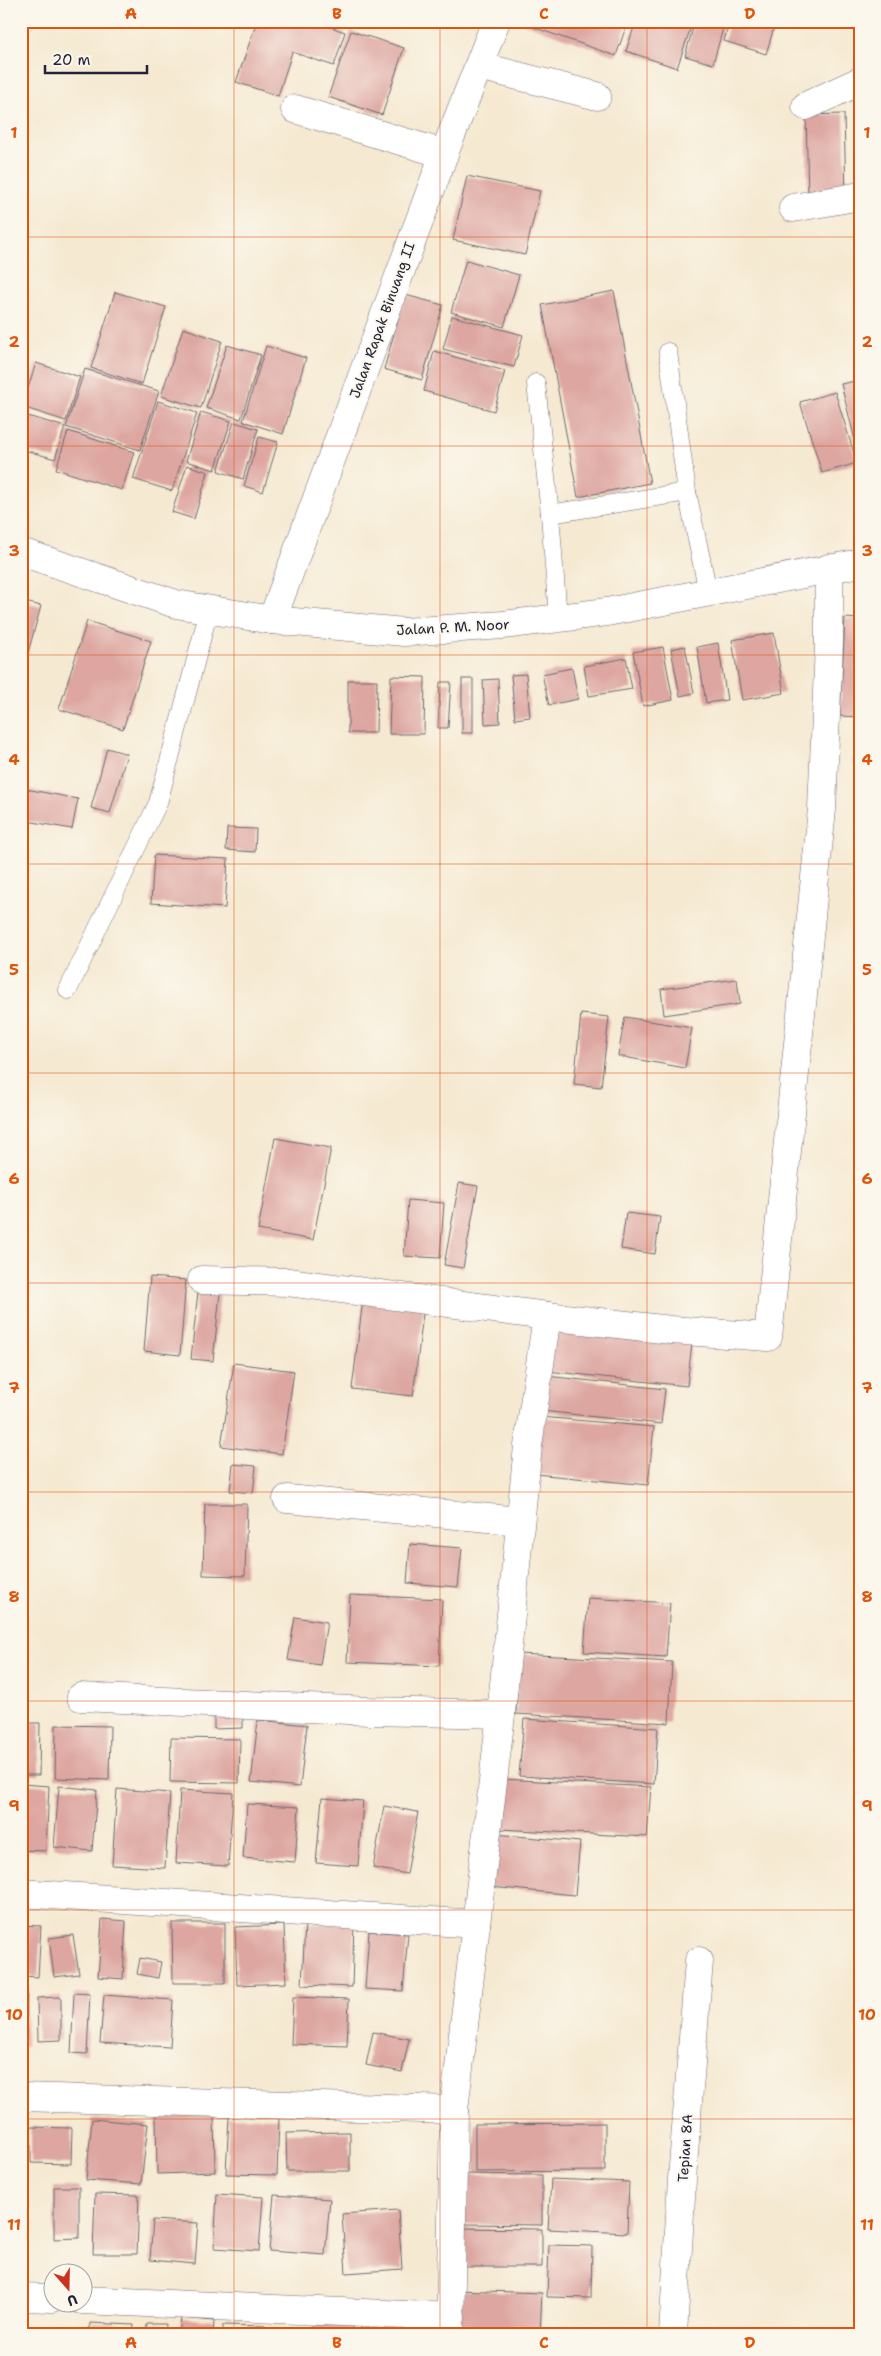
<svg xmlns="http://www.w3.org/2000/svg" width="881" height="2356" font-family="'Shantell Sans',sans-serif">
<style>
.building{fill:#dda6a0}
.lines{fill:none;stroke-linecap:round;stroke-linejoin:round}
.service-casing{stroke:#6c6870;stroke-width:19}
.minor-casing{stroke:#6c6870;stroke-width:29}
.trunk-casing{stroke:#6c6870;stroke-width:29}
.service{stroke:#fff;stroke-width:18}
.minor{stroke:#fff;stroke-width:28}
.trunk{stroke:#fff;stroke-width:28}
.grid{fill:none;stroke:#de560e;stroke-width:1;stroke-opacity:0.55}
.labels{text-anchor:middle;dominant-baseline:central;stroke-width:4;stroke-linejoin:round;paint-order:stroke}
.street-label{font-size:14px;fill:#22223b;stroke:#fbf7ec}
.neatline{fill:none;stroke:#de560e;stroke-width:2}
.grid-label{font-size:16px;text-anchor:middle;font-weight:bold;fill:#de560e}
</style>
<rect width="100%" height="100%" fill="#fbf7ec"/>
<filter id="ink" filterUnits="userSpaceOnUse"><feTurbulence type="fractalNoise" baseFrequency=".02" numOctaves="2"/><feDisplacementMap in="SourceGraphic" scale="10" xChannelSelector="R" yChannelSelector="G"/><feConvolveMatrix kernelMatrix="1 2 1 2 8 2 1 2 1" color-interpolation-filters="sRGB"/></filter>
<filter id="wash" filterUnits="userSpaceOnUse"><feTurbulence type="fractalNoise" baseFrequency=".0096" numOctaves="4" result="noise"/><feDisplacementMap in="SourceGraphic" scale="20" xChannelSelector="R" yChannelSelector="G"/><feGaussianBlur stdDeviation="1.12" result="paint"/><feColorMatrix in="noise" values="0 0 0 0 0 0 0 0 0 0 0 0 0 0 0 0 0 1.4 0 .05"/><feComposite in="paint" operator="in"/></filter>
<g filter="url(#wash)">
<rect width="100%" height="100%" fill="#f5e9d1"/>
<g id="blocks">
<g class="building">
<polygon points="257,21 312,21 345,32 334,66 292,52 278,96 236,82"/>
<polygon points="525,21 628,21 616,56 524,24"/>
<polygon points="636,21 693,21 677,68 626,51"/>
<polygon points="695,21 725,21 713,64 685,56"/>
<polygon points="730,21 776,21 766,54 724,41"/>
<polygon points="351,31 404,48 382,115 328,97"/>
<polygon points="844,114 846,197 808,197 806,115"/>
<polygon points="467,176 540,191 525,255 453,240"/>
<polygon points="466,260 519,275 504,327 451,312"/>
<polygon points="614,291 650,483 578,497 542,305"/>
<polygon points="115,292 166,307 142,384 91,368"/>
<polygon points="405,295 443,305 422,380 384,369"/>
<polygon points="452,316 523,335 514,367 443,349"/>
<polygon points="183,328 222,341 201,408 161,396"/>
<polygon points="227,345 261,355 241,419 206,408"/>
<polygon points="266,346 306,358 283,434 243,421"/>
<polygon points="434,351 505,371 494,411 424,391"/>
<polygon points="36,363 80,377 66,421 22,407"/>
<polygon points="85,369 159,391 140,450 66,427"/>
<polygon points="860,380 860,456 859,456 841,384"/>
<polygon points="835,392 857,463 822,473 800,402"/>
<polygon points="158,401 197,413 172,491 133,479"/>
<polygon points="201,412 231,421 215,470 186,461"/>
<polygon points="21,414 65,427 55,459 21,449"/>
<polygon points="234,422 258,429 243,479 218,471"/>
<polygon points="68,431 134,452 122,490 56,469"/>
<polygon points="259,437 278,442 263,492 244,486"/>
<polygon points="187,465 208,472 194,519 172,512"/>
<polygon points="21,601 41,606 27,656 21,654"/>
<polygon points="845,618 860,619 860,717 840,716"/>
<polygon points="87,621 151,641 123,729 59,709"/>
<polygon points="774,633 784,693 742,700 732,640"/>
<polygon points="718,643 727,700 706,703 697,647"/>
<polygon points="685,646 694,693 680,696 671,649"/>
<polygon points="663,647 673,700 643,706 633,652"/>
<polygon points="626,658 632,689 589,696 584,666"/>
<polygon points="572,668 578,699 549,705 542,674"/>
<polygon points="526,674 530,717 515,719 511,675"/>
<polygon points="391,676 425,677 424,734 389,734"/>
<rect x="462" y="679" width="11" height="54"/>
<polygon points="498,679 500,723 485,724 483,680"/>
<polygon points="348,680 377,680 376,733 348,733"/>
<polygon points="440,682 451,682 448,728 438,728"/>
<polygon points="107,748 127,754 110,813 91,808"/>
<polygon points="21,788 78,799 72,829 21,820"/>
<polygon points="227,828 256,829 255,852 226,850"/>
<polygon points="154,855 228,859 225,908 151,903"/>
<polygon points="737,979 740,1004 664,1015 661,989"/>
<polygon points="581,1014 609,1017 601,1087 574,1084"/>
<polygon points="625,1017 692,1028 685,1068 618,1056"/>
<polygon points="275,1138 331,1148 313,1240 258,1230"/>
<polygon points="459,1183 478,1186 463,1268 444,1265"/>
<polygon points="408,1200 444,1203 440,1258 404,1256"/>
<polygon points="626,1213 660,1217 655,1254 621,1249"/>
<polygon points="150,1277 186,1280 180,1355 144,1351"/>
<polygon points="198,1291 220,1293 213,1361 191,1359"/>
<polygon points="363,1299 424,1306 413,1396 352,1389"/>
<polygon points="551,1327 692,1343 687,1386 547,1371"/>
<polygon points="234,1363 294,1371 282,1454 221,1446"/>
<polygon points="546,1376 665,1389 661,1424 542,1411"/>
<polygon points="541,1417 654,1427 648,1485 535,1474"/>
<polygon points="233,1464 256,1466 253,1493 230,1491"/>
<polygon points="205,1504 247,1504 245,1576 203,1575"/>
<polygon points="410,1544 462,1548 458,1587 407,1583"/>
<polygon points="350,1595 442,1599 439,1666 347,1662"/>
<polygon points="588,1598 670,1603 666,1657 584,1652"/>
<polygon points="295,1617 327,1622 320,1665 288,1660"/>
<polygon points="519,1654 672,1662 669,1723 516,1714"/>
<polygon points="214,1706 243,1707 243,1728 214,1729"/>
<polygon points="524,1719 658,1728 654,1784 519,1776"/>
<polygon points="258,1720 307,1725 300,1787 251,1782"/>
<polygon points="21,1723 40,1723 39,1775 21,1775"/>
<polygon points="56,1725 110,1726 109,1780 55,1778"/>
<polygon points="171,1738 240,1739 239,1783 170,1782"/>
<polygon points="501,1779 651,1787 647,1837 499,1829"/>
<polygon points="21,1784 49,1786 46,1851 21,1850"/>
<polygon points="59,1786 97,1790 92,1851 54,1847"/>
<polygon points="117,1789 170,1793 165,1868 112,1865"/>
<polygon points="180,1790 233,1793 228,1866 176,1863"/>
<polygon points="322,1798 363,1801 358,1866 316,1863"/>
<polygon points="247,1804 299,1807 295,1862 243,1858"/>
<polygon points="384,1806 418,1812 407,1874 373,1868"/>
<polygon points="495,1834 580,1842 575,1895 490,1887"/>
<polygon points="102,1919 126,1921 123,1979 98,1977"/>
<polygon points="172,1923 225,1923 225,1983 173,1983"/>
<polygon points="305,1923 354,1924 352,1987 302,1985"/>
<polygon points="21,1925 41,1926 38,1977 21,1976"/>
<polygon points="284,1925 286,1983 237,1985 235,1927"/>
<polygon points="369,1931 408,1934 403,1991 365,1989"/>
<polygon points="73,1935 79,1974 54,1977 49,1938"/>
<polygon points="140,1958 161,1962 158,1978 137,1974"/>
<polygon points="21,1988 27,1988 26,2046 21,2046"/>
<polygon points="74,1993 90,1994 87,2054 71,2053"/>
<polygon points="104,1995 173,2000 170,2047 100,2043"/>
<polygon points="61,1997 61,2040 38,2041 37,1998"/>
<polygon points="293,1997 349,1999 347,2046 291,2044"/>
<polygon points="373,2032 409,2039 402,2072 366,2065"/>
<polygon points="214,2112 215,2172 157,2174 156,2113"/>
<polygon points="229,2117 279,2118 277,2175 226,2174"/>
<polygon points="92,2119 148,2124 141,2184 86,2180"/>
<polygon points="605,2123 605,2171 475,2172 475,2124"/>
<polygon points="31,2127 72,2128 71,2164 31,2163"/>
<polygon points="350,2132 350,2171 287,2171 286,2133"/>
<polygon points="464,2174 542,2175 542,2225 464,2224"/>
<polygon points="551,2179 629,2182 627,2233 548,2229"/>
<polygon points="54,2187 79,2187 79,2238 54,2239"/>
<polygon points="95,2194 139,2195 137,2254 93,2254"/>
<polygon points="217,2194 263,2197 259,2251 214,2248"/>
<polygon points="274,2195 330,2199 325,2255 269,2251"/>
<polygon points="398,2210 402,2269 346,2273 342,2214"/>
<polygon points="153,2220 198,2223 195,2264 150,2260"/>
<polygon points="458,2228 542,2229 542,2267 457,2267"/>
<polygon points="549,2245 592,2246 591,2298 547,2297"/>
<polygon points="457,2290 542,2293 540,2335 455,2335"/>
<polygon points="361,2314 384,2315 383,2335 361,2335"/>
<polygon points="181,2318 214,2321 213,2335 179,2335"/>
<polygon points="313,2320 352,2321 352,2334 312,2333"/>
<polygon points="90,2323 134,2325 133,2335 89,2335"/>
<polygon points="147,2324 166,2324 165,2335 146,2335"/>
<polygon points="223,2325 265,2326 265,2335 223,2335"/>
</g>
</g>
</g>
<g filter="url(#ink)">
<use href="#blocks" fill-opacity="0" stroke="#6c6870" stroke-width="1"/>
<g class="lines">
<g class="service-casing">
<g id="service">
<polyline points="668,352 687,492 708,592"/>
<polyline points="536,383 550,514"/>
<polyline points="558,618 550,514 687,492"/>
<polyline points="68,990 158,803 209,610"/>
</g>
</g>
<g class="minor-casing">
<g id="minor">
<polyline points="479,66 597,96"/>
<polyline points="806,106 860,81"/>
<polyline points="295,109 444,154"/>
<polyline points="793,208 860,196"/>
<polyline points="272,620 444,154 496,21"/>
<polyline points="202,1280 288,1282 547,1316"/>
<polyline points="287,1499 520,1521"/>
<polyline points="81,1697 369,1711 501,1714"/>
<polyline points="21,1893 476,1924"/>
<polyline points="21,2097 454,2110"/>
<polyline points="21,2297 52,2298"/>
<polyline points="82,2300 451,2317"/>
<polyline points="450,2335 454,2110 501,1714 528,1446 547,1316 671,1330 768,1337 822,809 829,644 829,568"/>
<polyline points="673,2335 682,2179 699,1961"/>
</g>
</g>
<g class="trunk-casing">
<polyline id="trunk" points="21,552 176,604 272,620 404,632 503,625 607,612 860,563"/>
</g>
<use href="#service" class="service"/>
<use href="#minor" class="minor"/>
<use href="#trunk" class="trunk"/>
</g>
</g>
<path class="grid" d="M234,21V2335M440,21V2335M647,21V2335M21,237H860M21,446H860M21,655H860M21,864H860M21,1073H860M21,1283H860M21,1492H860M21,1701H860M21,1910H860M21,2119H860"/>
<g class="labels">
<g class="street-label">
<text transform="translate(382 320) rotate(-70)">Jalan Rapak Binuang II</text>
<text transform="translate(453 627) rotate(-3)">Jalan P. M. Noor</text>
<text transform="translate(685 2148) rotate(-86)">Tepian 8A</text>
</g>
</g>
<rect width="881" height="2356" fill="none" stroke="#fbf7ec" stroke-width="55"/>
<g transform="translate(68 2288) rotate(160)"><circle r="24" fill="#fbf7ec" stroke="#a4a2a5"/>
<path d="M0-4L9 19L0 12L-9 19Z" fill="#c8321e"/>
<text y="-8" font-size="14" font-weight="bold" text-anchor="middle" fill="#22223b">U</text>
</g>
<path d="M45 65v8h102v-8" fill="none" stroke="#22223b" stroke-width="2.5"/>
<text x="52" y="65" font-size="15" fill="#22223b" stroke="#fbf7ec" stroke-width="4" paint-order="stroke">20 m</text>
<rect x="28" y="28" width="826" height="2300" class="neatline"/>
<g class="grid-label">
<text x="131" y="19">A</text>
<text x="337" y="19">B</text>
<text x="544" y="19">C</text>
<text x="750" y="19">D</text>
<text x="14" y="138">1</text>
<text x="867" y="138">1</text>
<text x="14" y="347">2</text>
<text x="867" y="347">2</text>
<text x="14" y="556">3</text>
<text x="867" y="556">3</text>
<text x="14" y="765">4</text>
<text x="867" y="765">4</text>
<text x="14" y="975">5</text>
<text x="867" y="975">5</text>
<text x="14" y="1184">6</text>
<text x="867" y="1184">6</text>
<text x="14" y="1393">7</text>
<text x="867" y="1393">7</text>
<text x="14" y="1602">8</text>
<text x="867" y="1602">8</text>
<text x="14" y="1811">9</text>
<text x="867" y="1811">9</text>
<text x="14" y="2020">10</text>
<text x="867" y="2020">10</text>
<text x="14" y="2230">11</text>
<text x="867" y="2230">11</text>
<text x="131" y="2348">A</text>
<text x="337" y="2348">B</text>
<text x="544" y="2348">C</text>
<text x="750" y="2348">D</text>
</g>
</svg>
